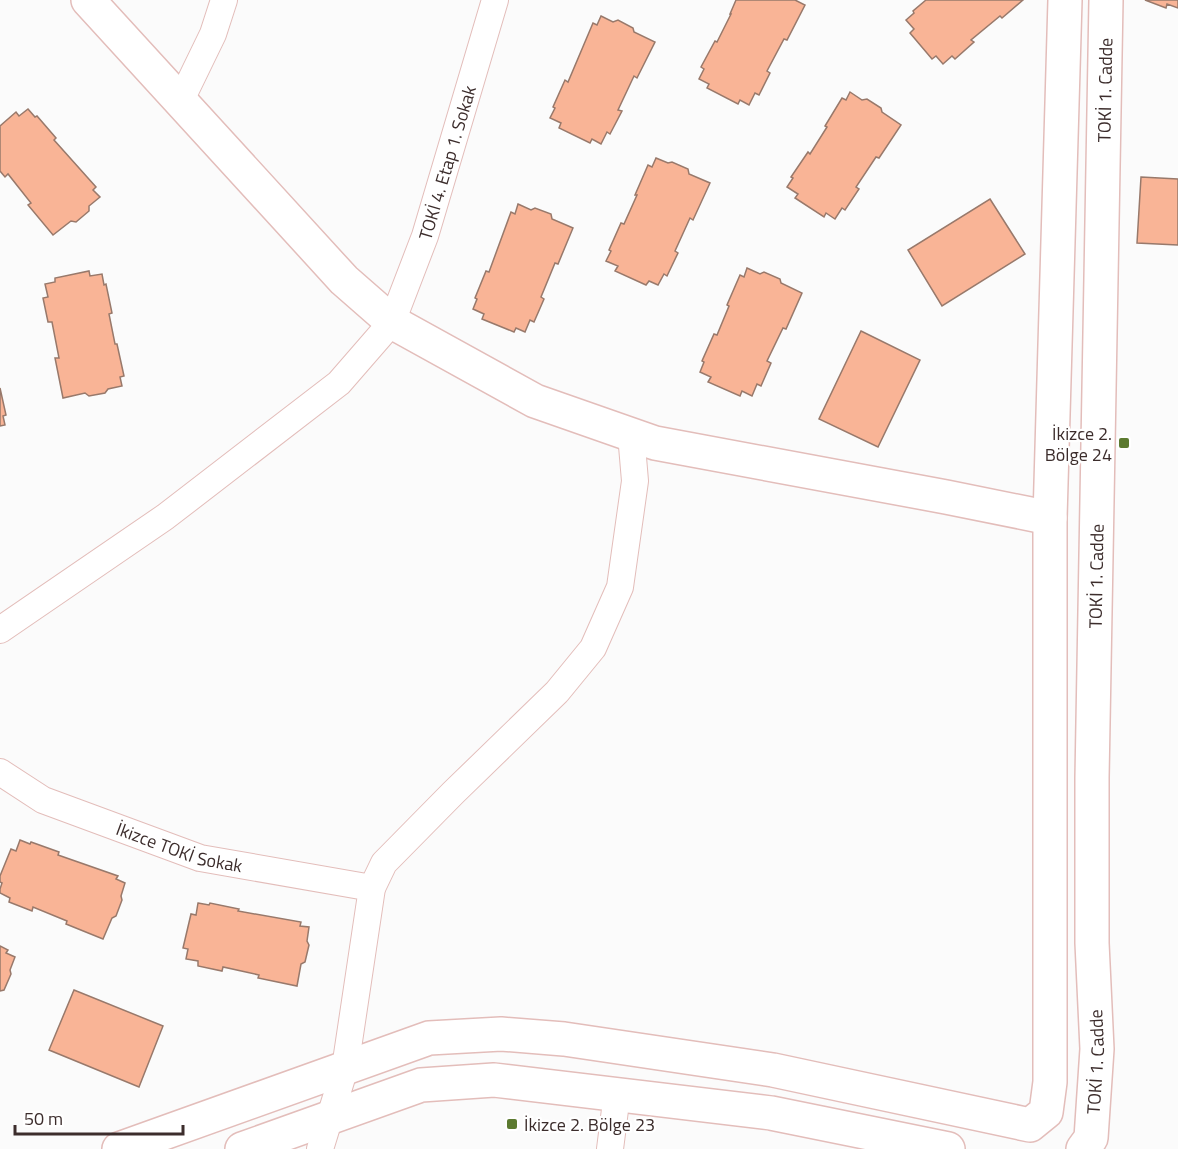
<svg xmlns="http://www.w3.org/2000/svg" width="1178" height="1149" font-family="'Titillium Web',sans-serif">
<style>
.building{fill:#f9b496;stroke:#98796b;stroke-width:1.5}
.lines{fill:none;stroke-linecap:round;stroke-linejoin:round}
.street-casing{stroke:#e3bdba;stroke-width:28}
.secondary-casing{stroke:#e3bdba;stroke-width:36}
.street{stroke:#fff;stroke-width:26}
.secondary{stroke:#fff;stroke-width:33}
.poi-dot{fill:#5c7a30;stroke:#fff;stroke-width:2}
.labels{text-anchor:middle;dominant-baseline:central;stroke-width:4.5;stroke-linejoin:round;paint-order:stroke}
.street-label{font-size:18px;fill:#3c2d2c;stroke:#fff}
.poi-label{font-size:18px;fill:#3c2d2c;stroke:#fff;text-anchor:end}
</style>
<rect width="100%" height="100%" fill="#fbfbfb"/>
<g class="building">
<polygon points="736,0 795,0 805,5 787,40 784,39 767,71 770,73 759,95 755,93 749,105 740,100 738,104 707,88 709,84 699,79 704,69 701,67 715,41 717,42 731,14 730,14"/>
<polygon points="926,0 1023,0 1002,18 1000,16 971,40 974,42 955,59 952,56 943,64 936,56 932,59 910,33 914,29 906,20 914,13 913,11"/>
<polygon points="1145,0 1178,0 1178,8 1167,4 1166,8"/>
<polygon points="601,16 613,22 618,20 633,28 634,32 655,42 637,78 634,76 618,110 622,111 610,134 607,132 601,144 592,139 590,143 559,128 561,123 550,118 555,108 553,107 565,80 568,82 593,23 597,25"/>
<polygon points="850,92 862,100 867,99 881,108 882,112 901,125 879,158 876,157 856,187 859,189 845,210 842,208 835,219 826,213 824,217 795,198 798,194 787,187 793,178 791,177 808,152 810,154 827,127 825,126 842,98 846,100"/>
<polygon points="28,109 35,117 37,116 56,138 54,140 96,187 93,190 100,197 89,206 89,211 76,222 71,221 53,235 28,205 31,203 8,174 5,177 0,171 0,126 16,112 19,116"/>
<polygon points="656,158 668,163 672,162 688,169 689,174 710,183 693,220 690,218 675,251 678,253 667,276 664,274 658,285 649,281 646,285 615,271 618,266 606,261 611,251 609,250 621,223 624,224 637,195 635,195 648,165 652,167"/>
<polygon points="1141,177 1178,179 1178,245 1137,243"/>
<polygon points="990,199 1025,254 942,306 908,250"/>
<polygon points="518,204 531,210 535,208 551,214 552,219 573,228 558,264 555,263 541,297 544,299 534,322 530,320 525,332 516,328 514,332 482,319 484,314 473,309 477,299 475,298 486,271 489,272 511,212 515,214"/>
<polygon points="747,268 760,274 764,272 780,279 781,283 802,293 786,329 783,328 767,361 771,363 761,386 757,384 752,396 742,391 740,396 708,382 711,377 700,372 704,362 702,361 714,334 717,335 729,306 727,305 740,275 744,277"/>
<polygon points="89,271 90,276 102,274 104,285 106,284 112,313 109,314 115,344 117,344 124,376 120,377 122,386 108,389 105,393 89,396 85,393 63,398 55,358 59,358 52,322 48,322 43,298 48,297 45,284 55,282 55,278"/>
<polygon points="861,331 920,360 878,447 819,419"/>
<polygon points="0,388 6,415 3,416 5,425 0,426"/>
<polygon points="20,840 30,844 31,842 59,852 58,855 118,876 116,879 125,883 121,896 122,900 116,916 112,918 103,939 66,924 67,921 33,907 32,911 9,902 10,898 0,893 0,889 2,883 0,882 0,876 11,849 16,851"/>
<polygon points="198,903 209,905 210,903 239,909 238,911 301,922 300,926 309,927 307,941 309,945 305,962 301,964 297,986 258,978 259,975 223,967 222,971 198,966 198,961 186,959 188,949 183,948 191,914 196,915"/>
<polygon points="0,946 8,950 6,953 15,957 10,970 11,974 4,990 0,991"/>
<polygon points="74,990 163,1026 139,1087 49,1050"/>
</g>
<g class="lines">
<g class="street-casing">
<g id="street">
<polyline points="180,102 213,34 224,0"/>
<path id="s1" d="M0,630L165,517L339,383L392,322L425,236L495,0"/>
<path id="s2" d="M0,772L43,800L200,858L372,888"/>
<polyline points="320,1149 345,1068 372,888 384,863 453,793 557,692 593,648 620,587 635,481 631,434"/>
<polyline points="610,1149 617,1094"/>
</g>
</g>
<g class="secondary-casing">
<g id="secondary">
<polyline points="88,0 344,280 392,322 535,401 655,443 946,497 1050,518"/>
<polyline points="119,1149 429,1038 501,1034 564,1039 773,1070 1030,1125 1046,1112 1050,1082 1050,518 1065,0"/>
<polyline points="242,1149 421,1085 494,1080 771,1113 948,1149"/>
<path id="s3" d="M1083,1149L1091,1138L1097,1049L1092,943V778L1106,0"/>
</g>
</g>
<use href="#street" class="street"/>
<use href="#secondary" class="secondary"/>
</g>
<g class="poi-dot">
<rect x="1118" y="437" width="12" height="12" rx="3"/>
<rect x="506" y="1118" width="12" height="12" rx="3"/>
</g>
<g class="labels">
<g class="street-label">
<text stroke="none"><textPath href="#s3" startOffset="1062">TOKİ 1. Cadde</textPath></text>
<text stroke="none"><textPath href="#s1" startOffset="669">TOKİ 4. Etap 1. Sokak</textPath></text>
<text stroke="none"><textPath href="#s3" startOffset="576">TOKİ 1. Cadde</textPath></text>
<text stroke="none"><textPath href="#s2" startOffset="196">İkizce TOKİ Sokak</textPath></text>
<text stroke="none"><textPath href="#s3" startOffset="90">TOKİ 1. Cadde</textPath></text>
</g>
<g class="poi-label">
<text x="1112" y="433">İkizce 2.<tspan x="1112" dy="21">Bölge 24</tspan></text>
<text x="524" y="1124" text-anchor="start">İkizce 2. Bölge 23</text>
</g>
</g>
<path d="M15 1125v9h168v-9" fill="none" stroke="#3c2d2c" stroke-width="3"/>
<text x="24" y="1125" font-size="18" fill="#3c2d2c" stroke="#ffffff" stroke-width="4.5" paint-order="stroke">50 m</text>
</svg>
